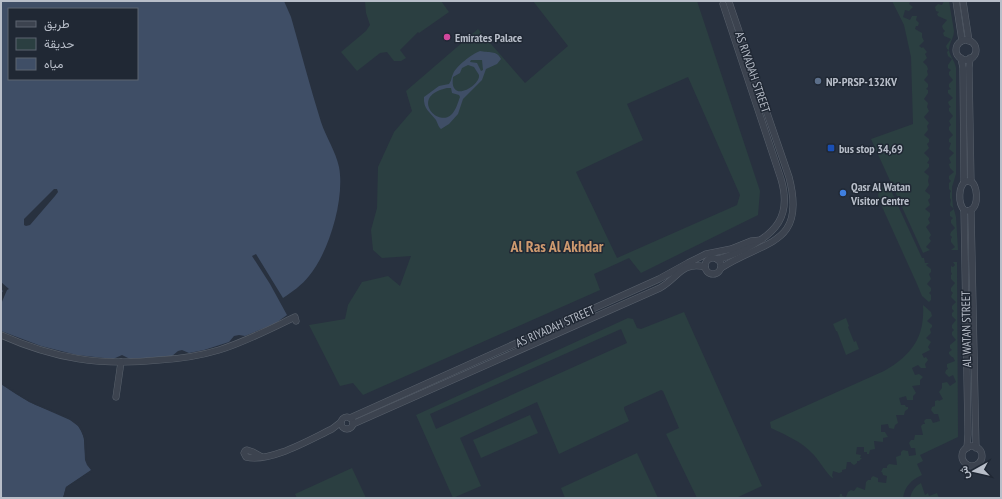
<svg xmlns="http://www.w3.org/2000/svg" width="1002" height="499" font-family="'PT Sans Narrow',Vazirmatn,sans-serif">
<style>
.green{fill:#2b3f41;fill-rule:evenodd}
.water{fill:#3f4e66;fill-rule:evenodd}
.pier{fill:#28313f}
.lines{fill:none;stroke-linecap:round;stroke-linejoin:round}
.minor-casing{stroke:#59616c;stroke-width:7}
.minor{stroke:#3c434f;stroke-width:6}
.hotel-dot{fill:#d1479c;stroke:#202834;stroke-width:1.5}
.service-dot{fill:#5c6f8a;stroke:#202834;stroke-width:1.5}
.transit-dot{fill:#1a4fb4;stroke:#202834;stroke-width:1.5}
.shop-dot{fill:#3f7fe0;stroke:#202834;stroke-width:1.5}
.labels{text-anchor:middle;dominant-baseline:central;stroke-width:3;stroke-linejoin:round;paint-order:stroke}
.poi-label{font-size:12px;font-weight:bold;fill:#b8bec9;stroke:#202834;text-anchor:start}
.street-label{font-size:12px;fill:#b8bec9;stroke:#202834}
.district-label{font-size:16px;font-weight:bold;fill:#ce9a6f;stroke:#202834}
</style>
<rect width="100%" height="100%" fill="#28313f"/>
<g class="green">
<polygon points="365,1 441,1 449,12 419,33 418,32 400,50 406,58 401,61 394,61 387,52 380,53 357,71 341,52 366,31 370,25 366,13"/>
<path d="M533,1H697L760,191L758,215L641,273L629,258L594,274L600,290L363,395L353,383L340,386L309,325L345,319L348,305L362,282L388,276L400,286L411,256L382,258L373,250L371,230L377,208L378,167L394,132L412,111L406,91L478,29L525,83L568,46ZM688,77L740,195L737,205L617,258L576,172L643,140L627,104Z"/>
<polygon points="892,1 910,2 909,4 913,7 909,11 905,10 903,17 910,20 912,16 917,16 916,20 919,23 918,26 916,26 915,29 922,33 922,37 924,41 919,46 922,48 923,47 927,52 925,54 927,58 923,62 927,66 928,69 927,71 928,75 924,80 928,84 928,87 926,89 928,90 928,93 924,99 928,103 927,107 929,111 924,117 929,123 927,126 928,130 924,135 929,139 929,142 927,144 929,148 924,153 929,158 929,160 927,163 929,164 929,167 924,172 929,176 928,181 929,185 925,191 930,195 930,198 928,200 930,205 925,209 930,213 930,216 928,219 930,223 926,227 930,233 931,235 929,238 931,241 926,247 930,250 923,253 871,139 913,124 911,57 904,25"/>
<path d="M944,1H949L954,31C954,38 949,43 949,50C950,57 955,61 956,68V174L952,187V197L953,206L956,217L958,250H951L955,247L951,242V239L952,237L950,235L951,232L955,228L951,223V220L953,218L950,216V212L954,209L950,205L951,200L950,198V193L951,191L949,189V183L951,181L949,179V176L954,172L950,168L949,164L951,163L949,158L954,153L949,149L951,143L949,142V139L953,135L949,130V127L951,125L949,121L953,116L949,111V108L951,107L949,105L948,102L953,98L948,93V90L951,89L949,87V84L953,80L949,75V72L951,70L948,68V65L952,59L948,56L947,52L949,50L947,49L946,46L951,39L944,36L943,33L945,31L943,29L942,26L947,20L938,16L937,14L939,12L936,11L935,7L938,4L942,5Z"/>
<polygon points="886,185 887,187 889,186 922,258 924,258 925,263 929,263 926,265 931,269 931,272 929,274 931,279 927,284 931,288 931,291 929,293 931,295 931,300 929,302 922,296 917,284 879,200 878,195 880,189"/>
<path d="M953,262H957L958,437L920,455L923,461L917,464L922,475C911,480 905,486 903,498H839L840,494H842V496L846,497L848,492L851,490L854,491L857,487L865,490L866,482L868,480H871V478L873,476L878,478V482L886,483L887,476L883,475L882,472H881L883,468H887V466L889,464L897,465L896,457L901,455V452L903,450L908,451L909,456L916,455L915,448H911L909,443L911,440H914L915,435H923L921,426L923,424H925L924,421L926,419H931L933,423L940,421L938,414H934L931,410L932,407L935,406V401L938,400L939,401L943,399L939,392L942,388V383L947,382L950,386L956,382L953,375L949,377L945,373L946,370L948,369L947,367V364L955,361L953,357H952L949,354V352L952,350L950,348V345L956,340L952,335V332L954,330L952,328V325L956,320L952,316V313L954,311L952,309V306L956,302L951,297L952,294L953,293L951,291V288L955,283L951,279V275L952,274L951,272V266L953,267L955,265Z"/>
<path d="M923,305L931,312L932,316L927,321L932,325V327L930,329L931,333L926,338L931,342L928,347L930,350L922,354L924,358L926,357L928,360L925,364L926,368H921L918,365L912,368L915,375L919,374L923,377L920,380V385L912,386L916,393L913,396V400H907L906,396L899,398L901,405H905L906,407H908V409L905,411L904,415H896L898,423L895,425L894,429L889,428L888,424L881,425V432H885L888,437L883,438V442L874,441L875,449L870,450L869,454H867V452H864V447H857L856,454L861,455L860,458H862L859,461H857V463L854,465L851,463V462H847L846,469L842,470V472L839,473L833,471L832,476L833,477V478C828,476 819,460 813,454C802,442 786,435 771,428L770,422L884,371C912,355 925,337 923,305Z"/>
<path d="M684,312L762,486L736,498H697L666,434L679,428L663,391L661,390L624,407V409L629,421L559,454L537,402L460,438L481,486L453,498L416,415L628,318L633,319L637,328L641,329ZM621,329L627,343L436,429L430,414Z"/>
<polygon points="846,318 849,326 848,327 854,342 856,341 859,349 846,355 837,331 836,331 833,324"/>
<polygon points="530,415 538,433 481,458 473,440"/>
<polygon points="637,453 658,498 565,498 561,488"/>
<polygon points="352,468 366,498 297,498 295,494"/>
<path d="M921,483L925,495L928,493L929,496L937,493L939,498H910C912,491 914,487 921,483Z"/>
</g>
<g class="water">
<path d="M1,1H284L291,17C301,52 310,87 321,122C326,137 336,152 339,167C345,199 329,252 309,276C302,285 292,292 283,298L256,254L252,256L270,284L287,315L276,323L245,336L239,335L234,336L229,342L204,350L189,353L182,350L178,351L172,356L153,358L130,359L122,355L113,359L77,355L41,346L1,331ZM9,9H137V79H9ZM54,189H57L58,192L55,196L30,225L26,226L24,225V219Z"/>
<path d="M480,51C488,53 497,50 501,59L497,64L486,69L482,80L463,99L458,114L449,124L441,129C438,126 438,124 436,120C430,112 423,109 424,97L439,86L449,84C452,80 451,78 453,74C456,66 472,54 480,51ZM480,60H482L483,70L481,71L477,63L470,62L471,60ZM468,65L474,67C475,69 478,73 479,75C481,85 449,105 453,77L460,73L462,68ZM447,88H451L452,93L459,95L460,97C458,102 456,110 452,114C438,129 409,96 447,88Z"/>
<path d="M1,384C10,390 20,397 30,402C42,409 71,416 79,427C89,440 80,457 92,470L66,487L63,498H1Z"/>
</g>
<g class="pier">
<polygon points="1,282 9,289 7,290 1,304 1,294 3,291 1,289"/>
<polygon points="1,382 30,401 71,418 80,424 83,430 86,437 87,459 93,471 67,488 65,498 63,498 66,487 91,470 87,465 85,460 84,438 81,431 78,426 70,420 29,402 1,384"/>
</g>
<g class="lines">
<g class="minor-casing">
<g id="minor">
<polyline points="956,1 962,41"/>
<polyline points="963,1 969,41"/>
<circle cx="966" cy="50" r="10"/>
<polyline points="961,58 963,68 964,182"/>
<polyline points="970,58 969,68 971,182"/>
<path d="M966,181L972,182C979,189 979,215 964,210C958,203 958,186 966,181Z"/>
<polyline points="964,210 968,434 967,448"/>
<polyline points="971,210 976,448"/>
<circle cx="713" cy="266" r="8"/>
<path d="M717,259C726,258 735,253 743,250C776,234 792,216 781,179L723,4"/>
<path d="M721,268C764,240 807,246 789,177L729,2"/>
<path d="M1,335C55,359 101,366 159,360C179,359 199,356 219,350C245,342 270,329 295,317L296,321"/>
<polyline points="116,397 121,362"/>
<circle cx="347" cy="423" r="6"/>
<polyline points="350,418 659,279 688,263 706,254 731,249 751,241 761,240"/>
<path d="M353,424L660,288C678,278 682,261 705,267"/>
<circle cx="972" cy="456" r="10"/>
<path d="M262,457L253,452L247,450L245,451L244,453L246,457C270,463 309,440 332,429L341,422"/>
</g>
</g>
<use href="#minor" class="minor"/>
</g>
<circle class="hotel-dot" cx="447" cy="37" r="4"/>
<circle class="service-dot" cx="818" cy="81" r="4"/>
<rect class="transit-dot" x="827" y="144" width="8" height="8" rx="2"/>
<circle class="shop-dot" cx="843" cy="193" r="4"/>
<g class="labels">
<g class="poi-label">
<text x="455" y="37">Emirates Palace</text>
<text x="826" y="81">NP-PRSP-132KV</text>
<text x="839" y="148">bus stop 34,69</text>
<text x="851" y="186">Qasr Al Watan<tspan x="851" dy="14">Visitor Centre</tspan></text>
</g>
<g class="street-label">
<text transform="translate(753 72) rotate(71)">AS RIYADAH STREET</text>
<text transform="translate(555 326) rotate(-24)">AS RIYADAH STREET</text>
<text transform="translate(966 329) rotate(-91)">AL WATAN STREET</text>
</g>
<g class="district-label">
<text x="557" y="246">Al Ras Al Akhdar</text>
</g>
</g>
<rect width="1002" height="499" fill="none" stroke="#b8bec9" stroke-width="4"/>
<rect x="8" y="8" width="130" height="72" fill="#202834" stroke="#5d6470"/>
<rect x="16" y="21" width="20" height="6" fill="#3c434f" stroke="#5d6470"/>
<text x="44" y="28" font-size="12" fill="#b8bec9">طريق</text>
<rect x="16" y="38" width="20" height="12" fill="#2b3f41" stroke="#5d6470"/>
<text x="44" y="48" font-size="12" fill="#b8bec9">حديقة</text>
<rect x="16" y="58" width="20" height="12" fill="#3f4e66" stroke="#5d6470"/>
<text x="44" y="68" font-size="12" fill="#b8bec9">مياه</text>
<g transform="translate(974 471) rotate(262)" stroke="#202834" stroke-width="3" paint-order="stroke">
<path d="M0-3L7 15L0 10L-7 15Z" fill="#b8bec9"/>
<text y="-6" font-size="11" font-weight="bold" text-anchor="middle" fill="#b8bec9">ش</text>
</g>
</svg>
